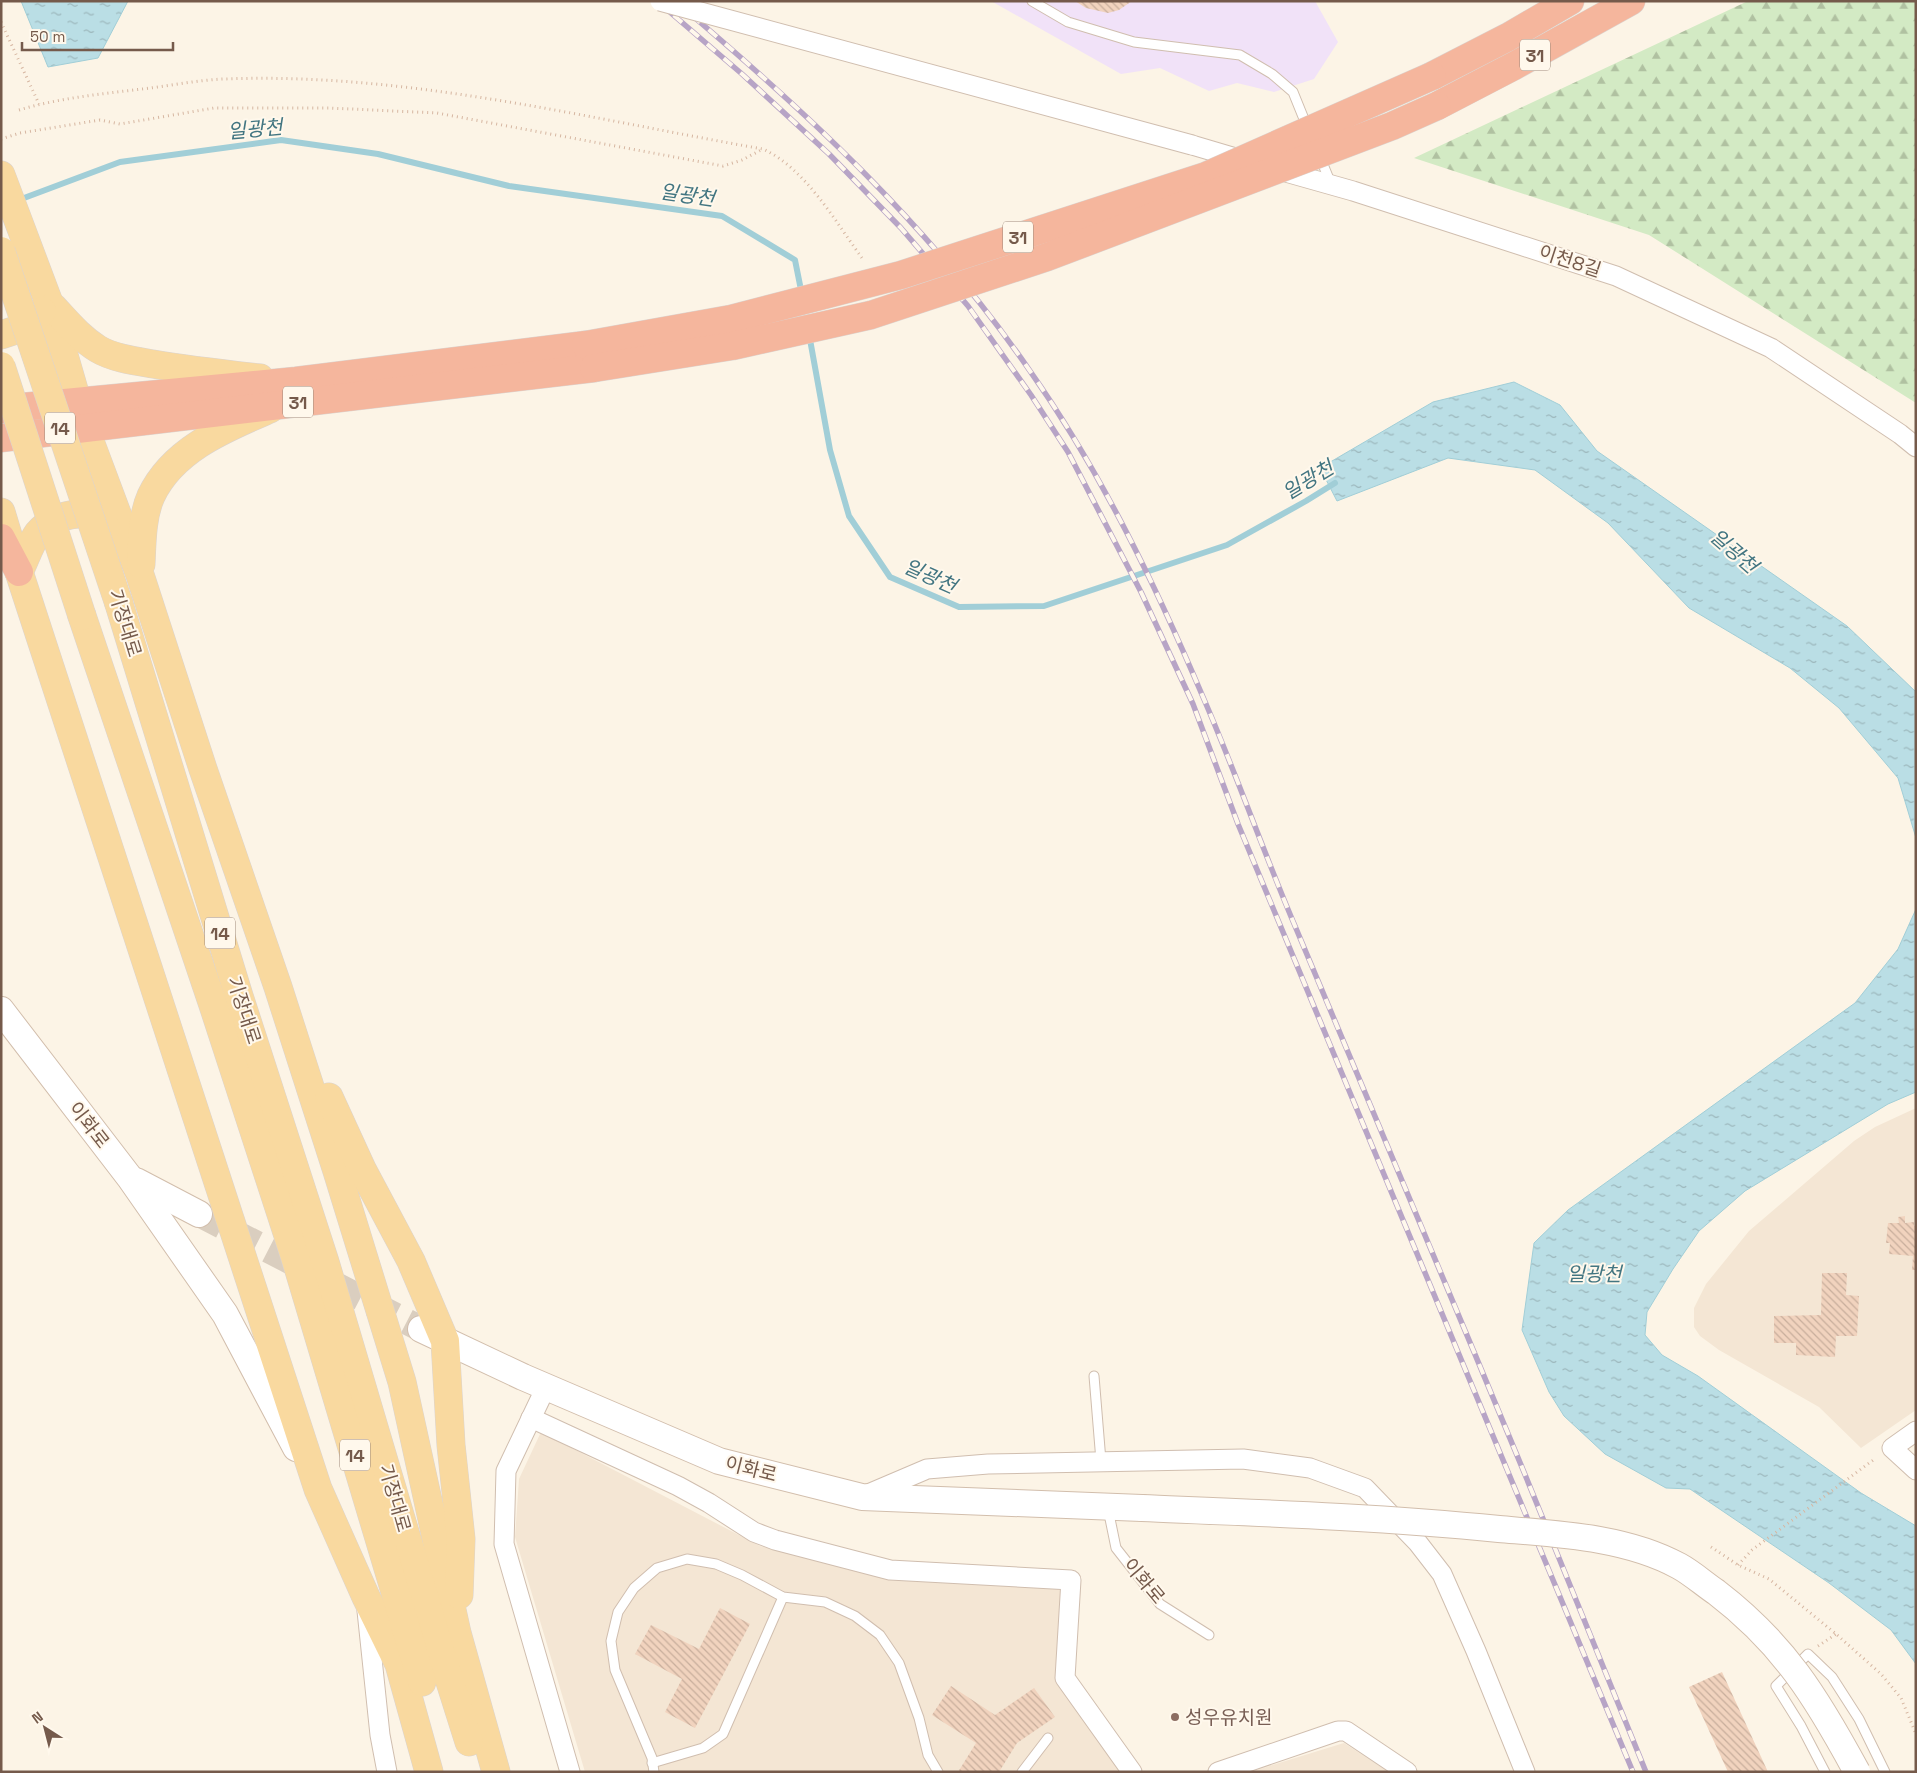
<svg xmlns="http://www.w3.org/2000/svg" width="1917" height="1773" font-family="'Space Grotesk','Noto Sans KR',sans-serif">
<style>
.residential{fill:#f4e6d4}
.education{fill:#f1e2f8}
.forest{fill:url(#forest-firs)}
.water{fill:url(#water-ripples);stroke:#a1ced7}
.lines{fill:none;stroke-linecap:round;stroke-linejoin:round}
.stream{stroke:#a1ced7;stroke-width:6}
.building{fill:url(#building-back-hatch)}
.secondary-tunnel{stroke:#dacebf;stroke-width:26;stroke-dasharray:26 13;stroke-linecap:butt}
.lane-casing{stroke:#d0beaf;stroke-width:11}
.street-casing{stroke:#d0beaf;stroke-width:21}
.secondary-casing{stroke:#d2beac;stroke-width:28}
.primary-casing{stroke:#dbd4d0;stroke-width:29}
.highway-casing{stroke:#dbd4d0;stroke-width:29}
.path{stroke:#d6b6a1;stroke-width:3;stroke-dasharray:1 4;stroke-linecap:butt}
.lane{stroke:#fff;stroke-width:9}
.street{stroke:#fff;stroke-width:19}
.secondary{stroke:#fff;stroke-width:26}
.primary{stroke:#f9d99f;stroke-width:28}
.highway{stroke:#f5b69d;stroke-width:28}
.rail-casing{stroke:#b7a4c6;stroke-width:5.5}
.rail{stroke:#fff8ec;stroke-width:4;stroke-dasharray:11;stroke-linecap:butt}
.street-bridge-casing{stroke:#d0beaf;stroke-width:21;stroke-linecap:butt}
.secondary-bridge-casing{stroke:#d2beac;stroke-width:28;stroke-linecap:butt}
.primary-bridge-casing{stroke:#dbd4d0;stroke-width:29;stroke-linecap:butt}
.highway-bridge-casing{stroke:#dbd4d0;stroke-width:29;stroke-linecap:butt}
.street-bridge{stroke:#fff;stroke-width:19}
.secondary-bridge{stroke:#fff;stroke-width:26}
.primary-bridge{stroke:#f9d99f;stroke-width:28}
.highway-bridge{stroke:#f5b69d;stroke-width:28}
.education-dot{fill:#8d6e63;stroke:#fff8ec;stroke-width:2}
.labels{text-anchor:middle;dominant-baseline:central;stroke-width:4;stroke-linejoin:round;paint-order:stroke}
.shield{fill:#fff8ec;stroke:#9e897b;stroke-width:1}
.shield-label{font-size:18px;font-weight:bold;fill:#755a4b}
.street-label{font-size:19px;fill:#755a4b;stroke:#fff8ec}
.education-label{font-size:19px;fill:#785e54;stroke:#fff8ec;text-anchor:start}
.water-label{font-size:20px;font-style:italic;fill:#427581;stroke:#fff8ec}
</style>
<defs>
<pattern id="forest-firs" width="22" height="20" patternUnits="userSpaceOnUse" patternTransform="scale(1.25)"><rect width="22" height="20" fill="#d3eac4"/><path d="M5 1l3.5 6h-7zM16 11l3.5 6h-7z" fill="#b0c1a1"/></pattern>
<pattern id="water-ripples" width="26" height="14" patternUnits="userSpaceOnUse" patternTransform="scale(1.25)"><rect width="26" height="14" fill="#badee5"/><path d="M2 4q2-2 4 0t4 0M15 11q2-2 4 0t4 0" fill="none" stroke="#9cb7bc"/></pattern>
<pattern id="building-back-hatch" width="6" height="6" patternUnits="userSpaceOnUse" patternTransform="scale(1.25)"><rect width="6" height="6" fill="#f1d3be"/><path d="M-1 5l2 2M0 0l6 6M5-1l2 2" fill="none" stroke="#c8ae9c"/></pattern>
</defs>
<rect width="100%" height="100%" fill="#fcf4e6"/>
<g class="residential">
<polygon points="1916,1108 1916,1410 1861,1448 1819,1407 1719,1350 1700,1336 1694,1327 1694,1308 1706,1284 1749,1231 1854,1141 1875,1127"/>
<polygon points="541,1432 760,1546 889,1580 1062,1587 1055,1675 1123,1772 585,1772 515,1537 519,1479"/>
<polygon points="1344,1743 1389,1772 1250,1772"/>
</g>
<polygon class="education" points="991,1 1315,1 1338,42 1314,79 1274,92 1237,83 1209,91 1160,68 1121,74"/>
<polygon class="forest" points="1748,1 1916,1 1916,403 1649,235 1414,158"/>
<g class="water">
<polygon points="21,1 128,1 98,58 48,67"/>
<polygon points="1514,382 1560,405 1597,451 1847,626 1916,692 1916,838 1898,778 1839,708 1790,668 1689,608 1608,523 1535,470 1448,458 1337,501 1320,468 1433,402"/>
<polygon points="1916,909 1916,1092 1888,1104 1745,1191 1699,1231 1673,1269 1647,1312 1645,1335 1662,1355 1698,1376 1861,1493 1916,1526 1916,1664 1891,1630 1829,1583 1690,1489 1666,1488 1605,1454 1564,1416 1549,1392 1522,1330 1534,1243 1568,1210 1855,1003 1898,949"/>
</g>
<g class="lines">
<g class="stream">
<polyline points="16,201 120,162 281,140 378,154 509,186 722,216 795,260 802,295"/>
<polyline points="809,334 830,450 849,516 890,577 959,607 1044,606 1227,545 1306,501 1335,483"/>
</g>
</g>
<g class="building">
<polygon points="1075,1 1132,1 1119,10 1108,13 1086,8"/>
<polygon points="1905,1216 1905,1223 1914,1222 1914,1226 1916,1226 1916,1270 1912,1270 1913,1256 1889,1254 1890,1243 1886,1243 1888,1223 1899,1223 1898,1217"/>
<polygon points="1822,1273 1847,1273 1846,1295 1859,1296 1857,1336 1836,1336 1835,1357 1796,1355 1796,1343 1774,1343 1774,1316 1821,1315"/>
<polygon points="720,1608 750,1624 695,1728 665,1712 682,1679 635,1654 651,1625 699,1649"/>
<polygon points="1722,1672 1768,1772 1728,1772 1689,1687"/>
<polygon points="951,1686 995,1715 1034,1688 1055,1717 1017,1743 999,1772 958,1772 976,1743 932,1715"/>
</g>
<g class="lines">
<polyline class="secondary-tunnel" points="199,1214 421,1329"/>
<g class="lane-casing">
<g id="lane">
<polyline points="1032,1 1068,22 1134,42 1240,55 1272,74 1293,92 1308,129"/>
<polyline points="1320,157 1331,184"/>
<polyline points="1094,1376 1101,1461"/>
<polyline points="1108,1509 1116,1548 1160,1604 1209,1635"/>
<polyline points="652,1763 703,1748 723,1734 783,1597"/>
<polyline points="654,1772 652,1758 615,1670 611,1641 618,1612 634,1588 657,1568 687,1559 716,1564 742,1575 783,1597 825,1602 855,1616 880,1635 899,1663 919,1718 928,1755 938,1772"/>
<polyline points="1022,1772 1048,1738"/>
<polyline points="1825,1772 1801,1726 1776,1686 1808,1654 1832,1677 1859,1719 1885,1772"/>
</g>
</g>
<g class="street-casing">
<g id="street">
<polyline points="1192,145 1246,161"/>
<polyline points="1275,169 1353,191 1616,276 1771,348 1900,434 1916,447"/>
<polyline points="546,1387 506,1471 504,1544 570,1772"/>
<polyline points="531,1418 678,1486 709,1503 754,1532 775,1540 890,1570 1071,1580 1065,1678 1132,1772"/>
<polyline points="1916,1431 1892,1448 1916,1470"/>
<polyline points="866,1495 927,1469 988,1464 1243,1459 1310,1468 1365,1488 1418,1543 1442,1574 1476,1651 1525,1772"/>
<polyline points="367,1611 380,1735 387,1772"/>
<polyline points="1218,1772 1338,1731 1346,1731 1407,1772"/>
</g>
</g>
<g class="secondary-casing">
<g id="secondary">
<polyline points="1,1010 130,1178 225,1314 296,1448"/>
<polyline points="136,1181 199,1214"/>
<polyline points="421,1329 523,1377 719,1461 862,1497 1142,1508"/>
</g>
</g>
<g class="primary-casing">
<g id="primary">
<polyline points="1,175 48,300 85,428 140,575 203,769 278,987 337,1171 402,1382 457,1633 496,1772"/>
<path d="M53,307C67,322 80,338 98,349C113,358 135,361 153,364C188,370 224,374 260,378"/>
<polyline points="1,335 28,326 42,311"/>
<polyline points="1,512 19,572 318,1489 366,1597 399,1664 429,1772"/>
<path d="M141,564C142,542 142,516 151,496C173,449 226,428 270,409"/>
<path d="M19,572C25,560 30,544 38,533C54,514 90,505 106,527"/>
<polyline points="119,604 239,996 325,1262 439,1647 469,1742"/>
<polyline points="82,616 213,1005 295,1257 422,1682"/>
<polyline points="329,1097 362,1169 411,1261 445,1341 451,1445 461,1539 459,1595"/>
</g>
</g>
<g class="highway-casing">
<g id="highway">
<polyline points="1432,76 1508,37 1570,1"/>
<polyline points="1437,106 1512,67 1631,1"/>
<polyline points="1,409 296,381 586,345"/>
<polyline points="1,438 594,368"/>
<polyline points="1,538 19,572"/>
</g>
</g>
<g class="path">
<polyline points="1,22 39,104"/>
<path d="M19,110C59,98 101,94 142,89C169,86 197,80 224,79C406,72 585,118 763,149C806,169 835,221 862,258"/>
<polyline points="1,139 20,133 100,120 120,124 214,108 329,108 437,113 723,166 742,160 763,149"/>
<polyline points="1711,1547 1738,1565 1769,1579 1836,1634 1881,1674 1901,1698 1916,1734"/>
<polyline points="1738,1565 1752,1550 1876,1458"/>
<polyline points="1818,1646 1836,1634"/>
</g>
<use href="#lane" class="lane"/>
<use href="#street" class="street"/>
<use href="#secondary" class="secondary"/>
<use href="#primary" class="primary"/>
<use href="#highway" class="highway"/>
<g class="rail-casing">
<g id="rail">
<polyline points="657,1 742,74 829,154 901,228 968,306 1031,395 1068,452 1141,592 1193,704 1238,824 1633,1772"/>
<path d="M675,1C808,113 931,227 1030,371C1101,472 1155,584 1203,697C1236,773 1263,851 1295,926C1372,1110 1450,1293 1526,1477C1566,1575 1606,1674 1646,1772"/>
</g>
</g>
<use href="#rail" class="rail"/>
<g class="street-bridge-casing">
<polyline id="street-bridge" points="660,1 1192,145"/>
</g>
<g class="secondary-bridge-casing">
<path id="secondary-bridge" d="M1142,1508C1261,1513 1380,1517 1499,1529C1558,1534 1626,1537 1679,1566C1692,1573 1704,1584 1716,1592C1784,1644 1817,1698 1857,1772"/>
</g>
<g class="primary-bridge-casing">
<g id="primary-bridge">
<polyline points="1,251 119,604"/>
<polyline points="1,366 82,616"/>
</g>
</g>
<g class="highway-bridge-casing">
<g id="highway-bridge">
<polyline points="586,345 731,319 901,275 1206,176 1432,76"/>
<polyline points="594,368 732,346 871,315 1047,257 1392,126 1437,106"/>
</g>
</g>
<use href="#street-bridge" class="street-bridge"/>
<use href="#secondary-bridge" class="secondary-bridge"/>
<use href="#primary-bridge" class="primary-bridge"/>
<use href="#highway-bridge" class="highway-bridge"/>
</g>
<circle class="education-dot" cx="1175" cy="1717" r="5"/>
<g class="labels">
<g class="shield">
<rect x="1520" y="39.5" width="30" height="31" rx="4"/>
<rect x="1003" y="221.5" width="30" height="31" rx="4"/>
<rect x="283" y="386.5" width="30" height="31" rx="4"/>
<rect x="45" y="412.5" width="30" height="31" rx="4"/>
<rect x="205" y="917.5" width="30" height="31" rx="4"/>
<rect x="340" y="1439.5" width="30" height="31" rx="4"/>
</g>
<g class="shield-label">
<text x="1535" y="55">31</text>
<text x="1018" y="237">31</text>
<text x="298" y="402">31</text>
<text x="60" y="428">14</text>
<text x="220" y="933">14</text>
<text x="355" y="1455">14</text>
</g>
<g class="street-label">
<text transform="translate(1570 261) rotate(18)">이천8길</text>
<text transform="translate(125 623) rotate(73)">기장대로</text>
<text transform="translate(244 1010) rotate(72)">기장대로</text>
<text transform="translate(89 1125) rotate(52)">이화로</text>
<text transform="translate(751 1469) rotate(14)">이화로</text>
<text transform="translate(395 1498) rotate(74)">기장대로</text>
<text transform="translate(1144 1581) rotate(50)">이화로</text>
</g>
<g class="education-label">
<text x="1185" y="1717">성우유치원</text>
</g>
<g class="water-label">
<text transform="translate(255 129) rotate(-5)">일광천</text>
<text transform="translate(687 195) rotate(8)">일광천</text>
<text transform="translate(1308 480) rotate(-31)">일광천</text>
<text transform="translate(1734 551) rotate(41)">일광천</text>
<text transform="translate(930 576) rotate(24)">일광천</text>
<text x="1594" y="1274">일광천</text>
</g>
</g>
<rect width="1917" height="1773" fill="none" stroke="#755a4b" stroke-width="5"/>
<g transform="translate(45 1728) rotate(324)" stroke="#fff8ec" stroke-width="4" paint-order="stroke">
<path d="M0-4L9 19L0 12L-9 19Z" fill="#755a4b"/>
<text y="-8" font-size="14" font-weight="bold" text-anchor="middle" fill="#755a4b">N</text>
</g>
<path d="M22 42v8h151v-8" fill="none" stroke="#755a4b" stroke-width="2.5"/>
<text x="30" y="42" font-size="15" fill="#755a4b" stroke="#fff8ec" stroke-width="4" paint-order="stroke">50 m</text>
</svg>
